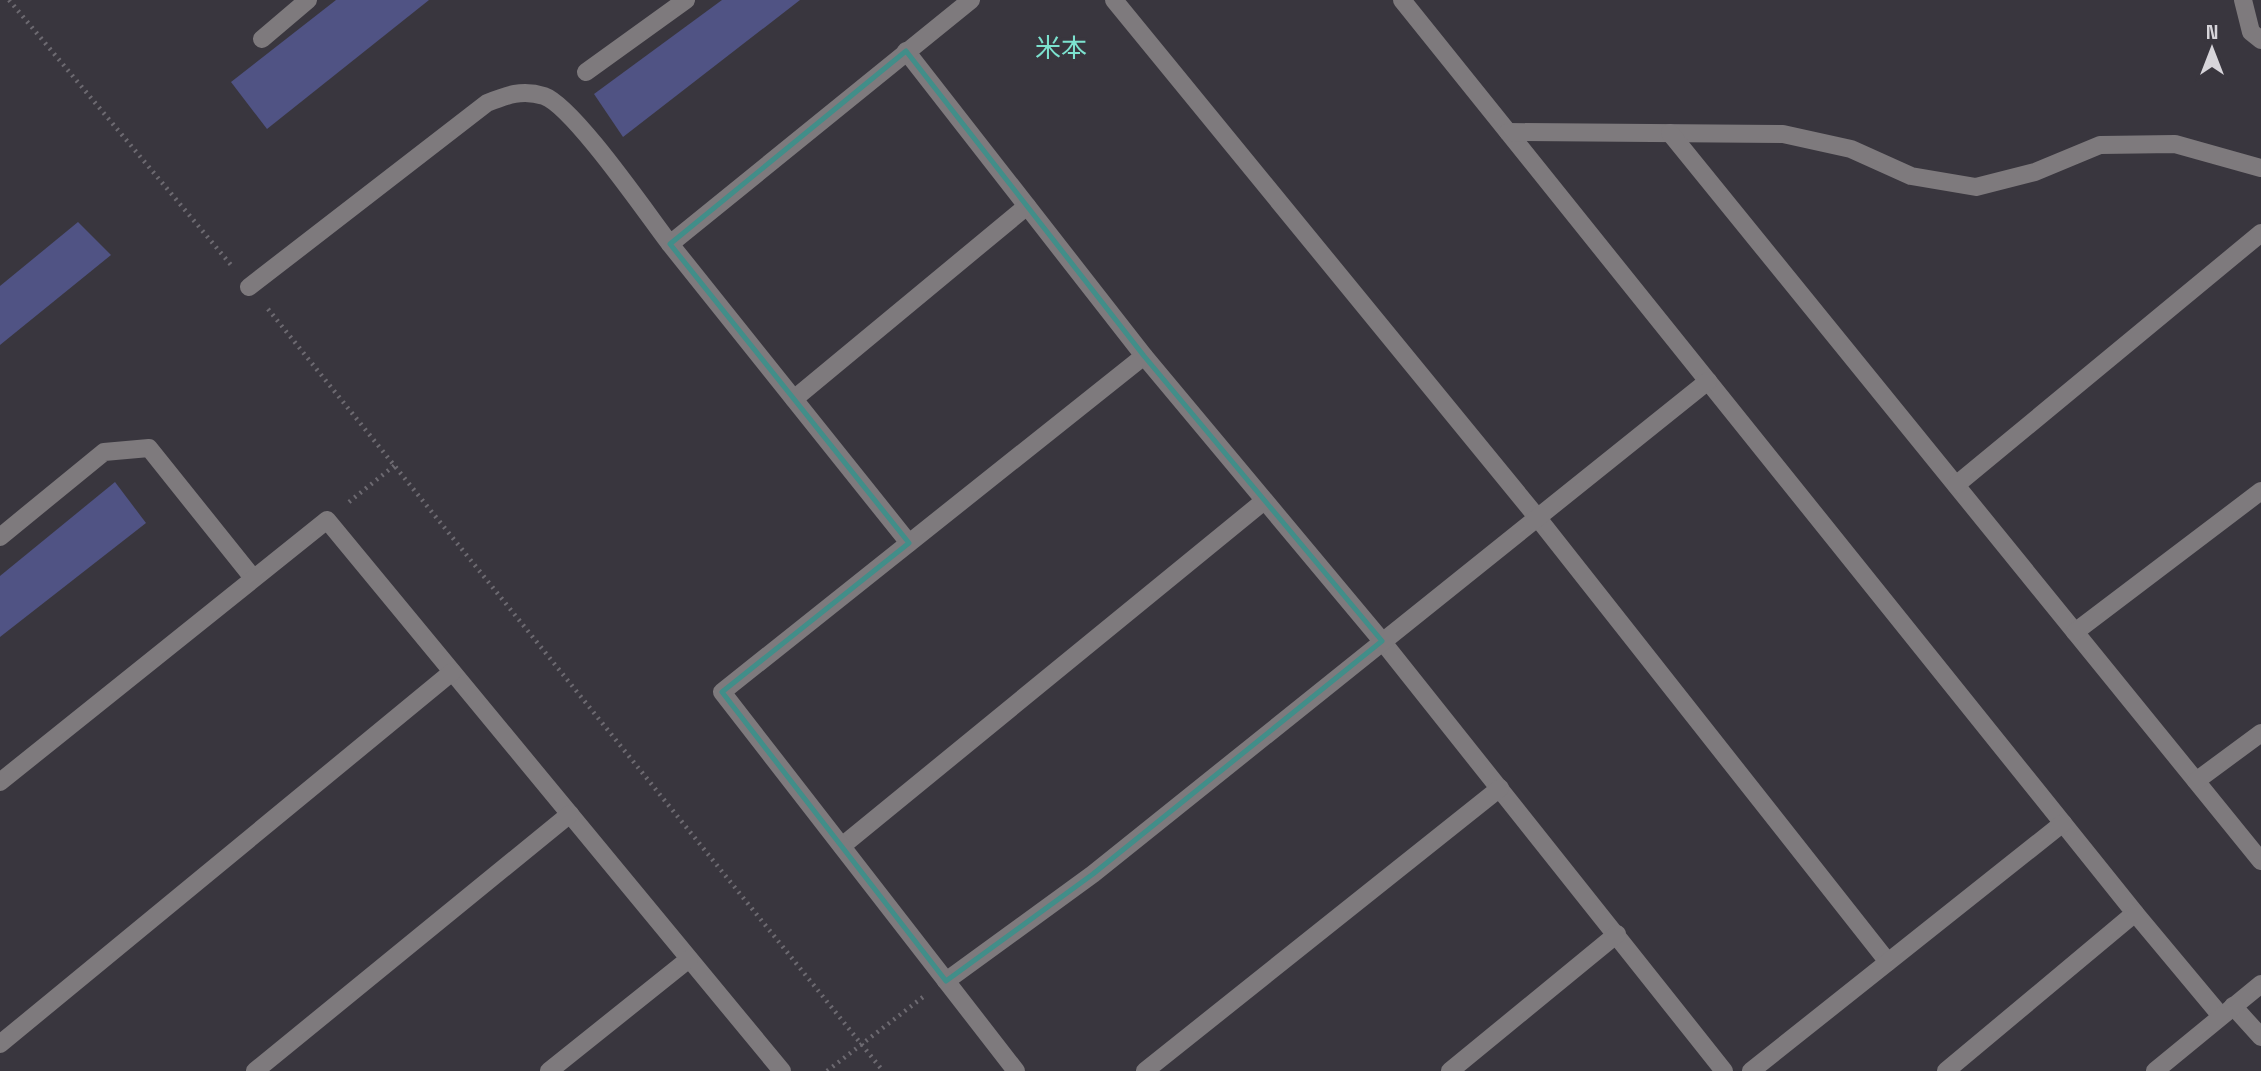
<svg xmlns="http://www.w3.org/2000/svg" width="2261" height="1071" font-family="'Space Grotesk','Noto Sans JP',sans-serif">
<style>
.building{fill:#505384}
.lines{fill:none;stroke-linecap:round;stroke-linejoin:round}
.path{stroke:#6d6a71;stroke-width:4.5;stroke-dasharray:2 5;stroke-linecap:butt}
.minor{stroke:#7e7a7d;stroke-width:18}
.marked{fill:none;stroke:#418e89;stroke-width:5;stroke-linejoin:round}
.labels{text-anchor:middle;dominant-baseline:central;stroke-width:6;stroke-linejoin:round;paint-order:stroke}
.quarter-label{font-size:26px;fill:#7ce2cf;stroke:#39363e}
</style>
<rect width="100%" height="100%" fill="#39363e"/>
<g class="building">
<polygon points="336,0 429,0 267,129 231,82"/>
<polygon points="722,0 800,0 623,137 594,94"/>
<polygon points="78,222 111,255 0,345 0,286"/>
<polygon points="115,482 146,523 0,637 0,576"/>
</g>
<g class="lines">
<g class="path">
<polyline points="9,0 231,265"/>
<polyline points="268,309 883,1071"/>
<polyline points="349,502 395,465"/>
<polyline points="827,1071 923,997"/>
</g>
<g class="minor">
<polyline points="1114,0 1537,517 1888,962"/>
<polyline points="1402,0 2135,913 1946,1071"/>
<polyline points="2243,0 2251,32 2261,40"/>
<polyline points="262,39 308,0"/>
<polyline points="906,51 1144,356 1382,641 1724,1071"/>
<polyline points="586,72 686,0"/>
<polyline points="1508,132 1783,134 1851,149 1911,176 1976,187 2035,172 2100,145 2175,144 2261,168"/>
<polyline points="1670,133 2261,861"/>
<polyline points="670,244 909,543"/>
<path d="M249,287L487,103C507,95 522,89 544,96C573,106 647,214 670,244L971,0"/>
<polyline points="794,399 1027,206"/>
<polyline points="1956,485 2261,233"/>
<polyline points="0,537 104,452 149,448 253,578"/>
<polyline points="2075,632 2261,491"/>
<polyline points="2196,781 2261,733"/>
<polyline points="0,782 327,520 782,1071"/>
<polyline points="842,846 1264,501"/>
<polyline points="2135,913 2221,1016"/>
<polyline points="946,981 1093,874 1708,381"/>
<polyline points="2233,1006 2261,1037"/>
<polyline points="0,1044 452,672"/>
<polyline points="255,1071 570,814"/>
<polyline points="549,1071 689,959"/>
<polyline points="1016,1071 722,692 1144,356"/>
<polyline points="1145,1071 1500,788"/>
<polyline points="1450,1071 1617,934"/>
<polyline points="1751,1071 2063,823"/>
<polyline points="2155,1071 2261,984"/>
</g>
</g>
<path class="marked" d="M906,51L1144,356L1382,641L1093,874L946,981L722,692L909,543L670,244Z"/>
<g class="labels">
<g class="quarter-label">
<text x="1061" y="48">米本</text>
</g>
</g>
<g transform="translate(2212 49)" stroke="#39363e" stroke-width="5" paint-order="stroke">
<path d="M0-5L12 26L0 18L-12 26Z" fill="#d7d5da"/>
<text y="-10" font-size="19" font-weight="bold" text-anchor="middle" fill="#d7d5da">N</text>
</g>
</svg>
